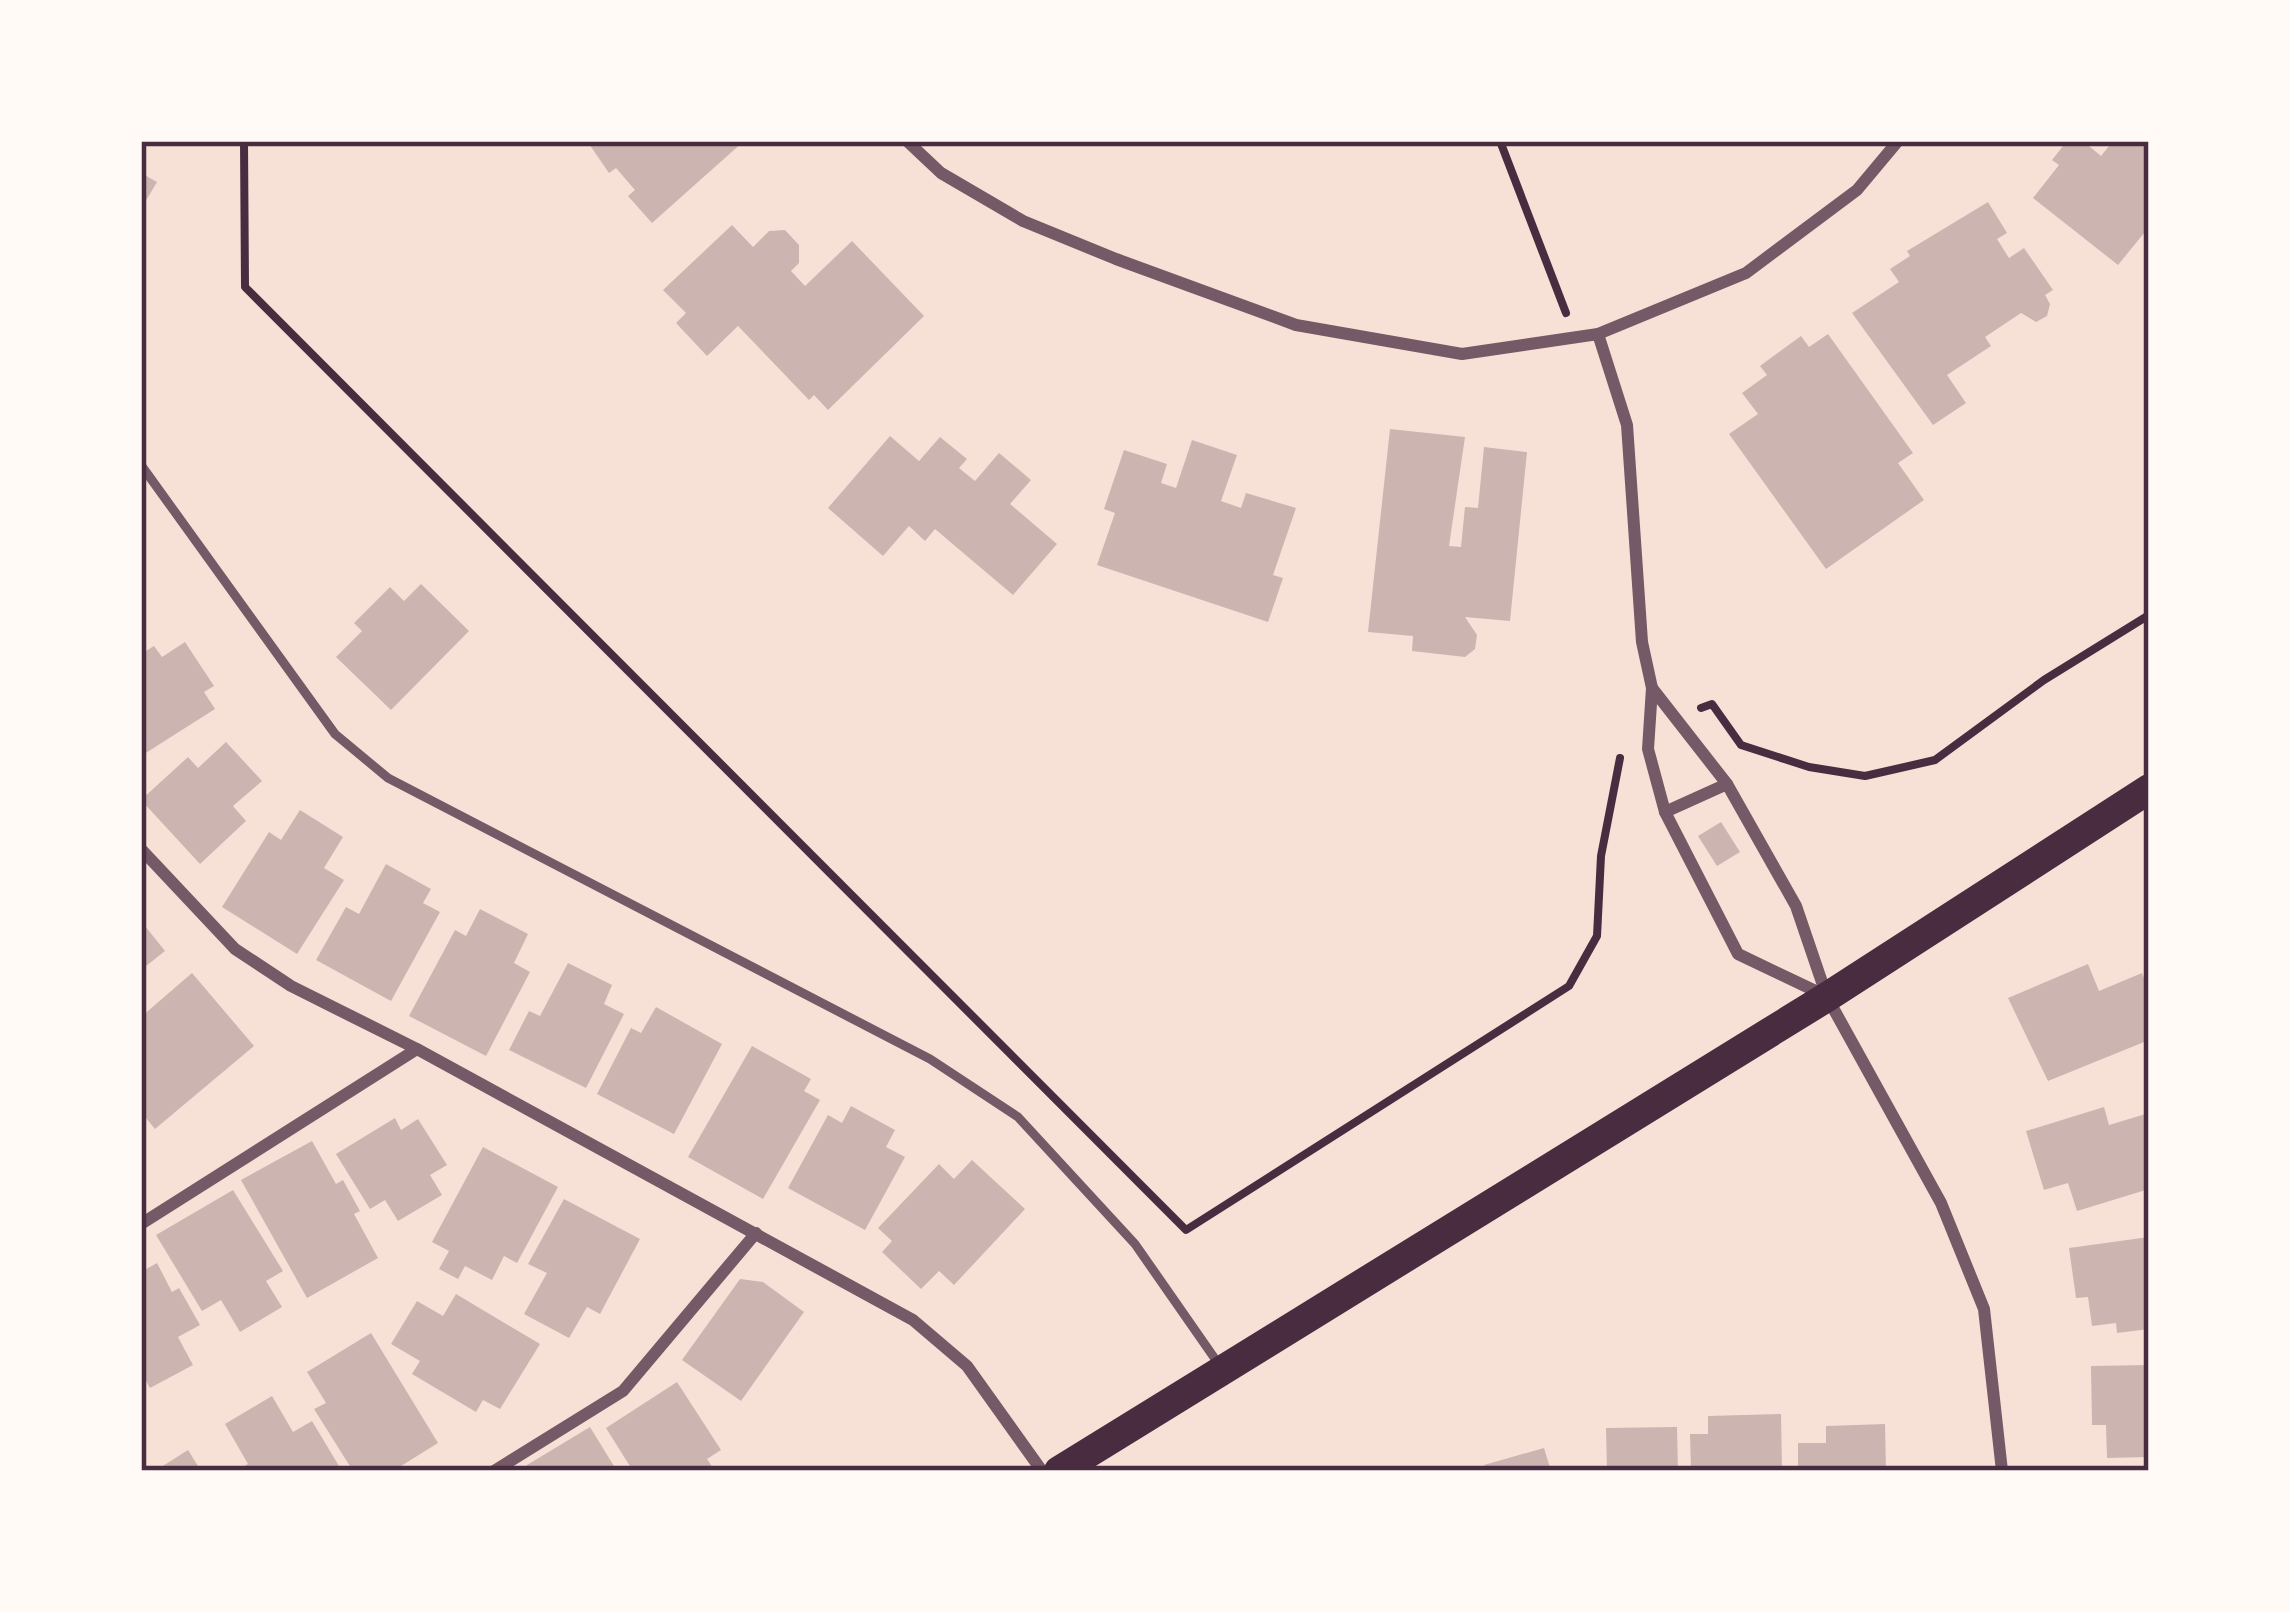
<svg xmlns="http://www.w3.org/2000/svg" width="2290" height="1612" font-family="Overpass,sans-serif">
<style>
.building{fill:#ccb4b1}
.lines{fill:none;stroke-linecap:round;stroke-linejoin:round}
.path{stroke:#4a2c40;stroke-width:8}
.service{stroke:#755966;stroke-width:9}
.minor{stroke:#755966;stroke-width:12}
.primary{stroke:#4a2c40;stroke-width:30}
.neatline{fill:none;stroke:#4a2c40;stroke-width:4.5}
</style>
<rect width="100%" height="100%" fill="#f7e1d7"/>
<g class="building">
<polygon points="587,141 744,141 652,223 628,196 635,190 616,168 609,173"/>
<polygon points="2067,141 2083,141 2101,156 2113,141 2149,141 2149,227 2118,265 2033,198 2059,165 2052,160"/>
<polygon points="141,173 157,182 141,209"/>
<polygon points="1988,202 2007,233 1997,239 2009,258 2024,248 2053,290 2045,295 2050,304 2047,316 2036,322 2021,313 1985,337 1991,346 1947,375 1966,403 1933,425 1852,313 1899,282 1890,269 1910,256 1907,251"/>
<polygon points="732,225 753,247 769,231 785,230 799,245 799,263 791,271 805,286 852,241 924,316 828,410 814,395 809,400 738,326 707,356 676,323 686,313 663,290"/>
<polygon points="1828,334 1913,453 1898,463 1924,500 1826,569 1729,434 1758,414 1742,393 1767,375 1760,366 1801,336 1809,347"/>
<polygon points="1390,429 1465,437 1449,546 1461,547 1465,507 1478,508 1484,447 1527,452 1510,621 1465,617 1477,635 1475,649 1465,657 1412,651 1413,636 1368,632"/>
<polygon points="890,436 919,461 940,437 967,459 959,468 975,481 999,453 1031,480 1010,504 1057,544 1013,595 935,529 925,541 909,526 883,556 828,508"/>
<polygon points="1192,440 1237,455 1221,501 1241,508 1246,493 1296,508 1273,575 1283,578 1268,622 1097,565 1115,513 1104,509 1124,450 1167,464 1161,483 1176,488"/>
<polygon points="421,584 469,631 391,710 336,657 362,631 354,623 390,587 404,601"/>
<polygon points="185,642 214,686 204,692 215,709 141,756 141,654 154,646 162,657"/>
<polygon points="226,742 262,781 233,806 246,821 200,864 141,800 188,757 198,768"/>
<polygon points="300,810 343,837 324,868 344,880 297,954 222,907 269,832 281,840"/>
<polygon points="1721,822 1740,852 1717,866 1698,836"/>
<polygon points="386,864 431,889 423,903 440,912 391,1001 316,960 346,907 359,914"/>
<polygon points="480,909 528,934 514,963 530,972 486,1056 409,1016 455,930 466,936"/>
<polygon points="141,921 165,951 141,970"/>
<polygon points="568,963 612,985 604,1004 624,1014 586,1088 509,1050 529,1011 540,1016"/>
<polygon points="2088,964 2099,991 2142,973 2149,991 2149,1040 2048,1081 2008,998"/>
<polygon points="192,973 254,1046 155,1129 141,1112 141,1017"/>
<polygon points="656,1007 722,1044 674,1134 597,1094 631,1028 641,1033"/>
<polygon points="752,1046 811,1079 804,1091 820,1100 763,1199 688,1157"/>
<polygon points="851,1106 895,1130 886,1147 905,1157 865,1230 788,1188 828,1115 842,1123"/>
<polygon points="2104,1107 2109,1125 2149,1113 2149,1189 2077,1211 2068,1183 2044,1190 2026,1131"/>
<polygon points="395,1118 401,1130 418,1119 447,1165 430,1175 442,1195 398,1221 385,1200 370,1209 336,1154"/>
<polygon points="312,1141 336,1184 343,1180 360,1211 354,1214 378,1258 307,1298 241,1180"/>
<polygon points="483,1147 558,1187 517,1263 504,1256 492,1280 465,1266 458,1279 439,1269 449,1251 432,1242"/>
<polygon points="972,1160 1025,1209 954,1285 939,1271 921,1289 882,1252 892,1241 878,1228 939,1164 954,1179"/>
<polygon points="233,1190 283,1271 266,1281 282,1307 240,1332 221,1300 202,1311 156,1235"/>
<polygon points="564,1199 640,1239 600,1314 587,1307 569,1338 524,1314 547,1273 528,1264"/>
<polygon points="2149,1237 2149,1329 2117,1333 2116,1323 2092,1326 2088,1297 2076,1298 2069,1248"/>
<polygon points="157,1263 172,1292 179,1288 200,1325 178,1337 193,1365 150,1388 141,1372 141,1272"/>
<polygon points="740,1279 763,1282 804,1312 741,1401 682,1360"/>
<polygon points="456,1294 540,1344 500,1409 483,1400 476,1412 412,1374 420,1361 391,1344 417,1301 443,1316"/>
<polygon points="371,1333 438,1443 393,1471 353,1471 314,1409 326,1403 307,1372"/>
<polygon points="2149,1365 2149,1457 2107,1458 2106,1425 2092,1425 2091,1366"/>
<polygon points="677,1382 721,1450 707,1459 715,1471 633,1471 606,1428"/>
<polygon points="272,1396 293,1432 312,1421 342,1471 236,1471 248,1464 225,1424"/>
<polygon points="1781,1414 1782,1471 1691,1471 1690,1434 1708,1434 1708,1416"/>
<polygon points="1885,1424 1886,1471 1798,1471 1798,1443 1826,1443 1826,1426"/>
<polygon points="590,1427 617,1471 524,1471 527,1465"/>
<polygon points="1677,1427 1678,1471 1607,1471 1606,1428"/>
<polygon points="1544,1448 1551,1471 1486,1471 1484,1465"/>
<polygon points="188,1450 201,1471 155,1471"/>
</g>
<g class="lines">
<g class="path">
<polyline points="244,141 245,287 1186,1230 1569,986 1597,936 1601,856 1620,758"/>
<polyline points="1500,141 1566,313"/>
<polyline points="1701,708 1712,704 1741,745 1809,767 1865,776 1935,760 2044,680 2149,615"/>
</g>
<polyline class="service" points="141,465 335,734 388,778 930,1059 1018,1117 1135,1244 1220,1366"/>
<g class="minor">
<polyline points="907,141 941,173 1023,221 1116,259 1296,325 1462,354 1598,334 1746,273 1857,190 1898,141"/>
<polyline points="1598,334 1627,425 1642,642 1652,688 1648,749 1665,812 1738,954 1826,996"/>
<polyline points="1652,688 1727,784 1796,906 1827,997 1941,1203 1984,1309 2002,1471"/>
<polyline points="1665,812 1727,784"/>
<polyline points="141,849 235,949 291,986 417,1049 913,1320 967,1366 1042,1471"/>
<polyline points="141,1224 417,1049"/>
<polyline points="494,1471 623,1391 756,1233"/>
</g>
<polyline class="primary" points="1059,1471 1827,997 2149,789"/>
</g>
<rect width="2290" height="1612" fill="none" stroke="#fffaf5" stroke-width="288"/>
<rect x="144" y="144" width="2002" height="1324" class="neatline"/>
</svg>
